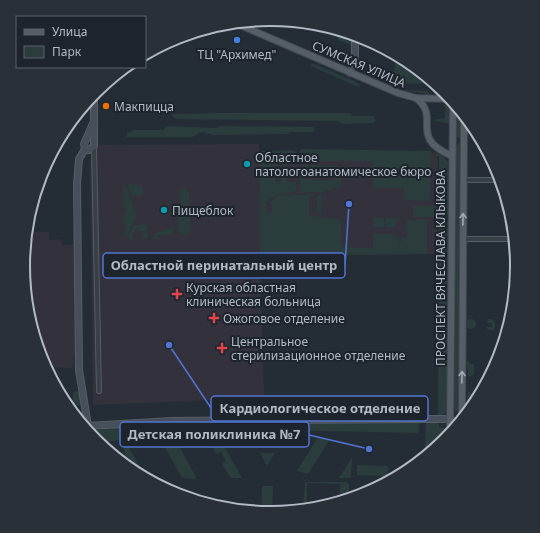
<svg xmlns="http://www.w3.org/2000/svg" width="540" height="533" font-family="'Noto Sans',sans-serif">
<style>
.medical{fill:#32313c}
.green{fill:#2a3c3b}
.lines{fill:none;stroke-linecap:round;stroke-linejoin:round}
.street-casing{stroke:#555d65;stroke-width:6}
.secondary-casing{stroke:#555d65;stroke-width:8}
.primary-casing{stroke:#404850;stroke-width:8}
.street{stroke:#373f47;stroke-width:4}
.secondary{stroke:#464f5a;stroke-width:6}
.primary{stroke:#555e67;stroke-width:6}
.oneway{stroke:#9fa8b1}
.shop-dot{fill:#3f7fe0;stroke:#1d242c;stroke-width:1.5}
.food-dot{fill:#e8710a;stroke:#1d242c;stroke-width:1.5}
.culture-dot{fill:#0f9aa8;stroke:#1d242c;stroke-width:1.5}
.health-dot{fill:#e0444e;stroke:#1d242c;stroke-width:1.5}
.labels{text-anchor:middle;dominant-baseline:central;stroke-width:4;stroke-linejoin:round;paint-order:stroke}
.poi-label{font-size:12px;fill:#b2bac3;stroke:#1d242c;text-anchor:start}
.street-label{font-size:12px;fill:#b2bac3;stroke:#1d242c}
.rim{fill:none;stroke:#b2bac3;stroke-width:2}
.leader{fill:none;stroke:#5174d1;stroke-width:1.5}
.callout-dot{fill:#5174d1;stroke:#1d242c;stroke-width:1.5}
.callout{fill:#1d242c;stroke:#5174d1;stroke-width:1.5}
.callout-label{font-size:13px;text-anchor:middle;font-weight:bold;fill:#b2bac3}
</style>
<rect width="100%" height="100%" fill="#242d36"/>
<g class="medical">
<polygon points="259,144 259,154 438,152 437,254 260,256 264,398 93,405 90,162 99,145"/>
<polygon points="29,232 49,232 49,240 61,239 62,245 74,244 75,348 73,367 71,368 45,367 41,361 23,266"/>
</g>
<g class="green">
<polygon points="340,33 352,35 351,45 337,40"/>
<polygon points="396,59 434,84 392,83"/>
<polygon points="312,63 354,81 360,85 358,87 311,66"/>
<polygon points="401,90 428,91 429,94"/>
<polygon points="443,105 446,105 449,107 449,124 432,120 445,118 445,109"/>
<polygon points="455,107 461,116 461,138 456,137"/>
<polygon points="216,113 351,113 352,116 373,116 376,120 373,123 343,124 337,121 176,119 172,116 173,114"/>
<polygon points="166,126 216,128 221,126 313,127 315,130 313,132 291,132 287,134 212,135 202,132 192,137 127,137 127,133 135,130 164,130"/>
<polygon points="458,143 461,147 459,410 457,412 454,409 456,146"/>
<polygon points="302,149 431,151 430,201 404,200 404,188 373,188 372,161 301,161 299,159 299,152"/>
<path d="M293,150L296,152L295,167L293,168L292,161H287L286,166H283V161L277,162L276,168H273V174H276L275,182H281V177H287V182H295L296,177V191C284,195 276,192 266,203V213H272V205L270,204V202L277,196L314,194V196H309V216L339,219L341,223L342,247L373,248V234H395V237L399,238V243H402V238L407,237L406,220H431L427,222V254L260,256L259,151Z"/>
<polygon points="438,152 448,162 449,214 446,217 439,217 439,156 435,156"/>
<polygon points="303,165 341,166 341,186 324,192 301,192 299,189 300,178 323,181 334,180 334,173 337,173 336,168 302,169"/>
<polygon points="123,184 125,184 137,215 126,237 125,237 124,213 127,213 127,210 124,209"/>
<polygon points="127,184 142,185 144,193 141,195 131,195"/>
<polygon points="180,189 186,189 189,192 191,231 187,235 180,234 178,231 178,216 181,213"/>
<polygon points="320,194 322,196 321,214 317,212 317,196"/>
<rect x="413" y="206" width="24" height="11"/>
<polygon points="373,218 384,218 385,227 373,227"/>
<polygon points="386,218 399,218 400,221 395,221 395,227 386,227"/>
<polygon points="437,220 446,220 449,222 448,408 444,414 438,416 439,226"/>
<polygon points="133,225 147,225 148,239 142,239 142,231 139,231 139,228 135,229 135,232 133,232 133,239 127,239"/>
<polygon points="175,226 173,234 158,235 158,239 151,239 156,232 167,230"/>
<circle cx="471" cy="324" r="5"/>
<polygon points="488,319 492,319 495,322 495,328 493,331 487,329 487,327 492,327 492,323 487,323"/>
<polygon points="468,361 469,364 474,364 474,375 469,377 466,362"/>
<polygon points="75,391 80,392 82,405 75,406 73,405 73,393"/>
<polygon points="468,391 474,394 470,405 466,405"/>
<polygon points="360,421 368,423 389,421 419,422 419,431 417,433 177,428 99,444 95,441 91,433 94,430 156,423"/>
<polygon points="426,421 444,422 439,423 439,427 444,428 448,433 445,442 425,455"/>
<polygon points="170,434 174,437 196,477 195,479 182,478 161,440 158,440 159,436"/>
<polygon points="219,437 242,478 231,478 222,464 226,461 221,452 217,454 209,442"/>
<polygon points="317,439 330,439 308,474 297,471"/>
<polygon points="124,444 127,444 143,472 147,473 146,476 125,461"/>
<polygon points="260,453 275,453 267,466"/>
<polygon points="352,457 351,478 339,478"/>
<polygon points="357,465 388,466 388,480 383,483 382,476 357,475"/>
<polygon points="305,482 346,482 349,484 349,492 346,493 346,499 340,500 340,484 307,483 307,507 303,507"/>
<polygon points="262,486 273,486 272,514 261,512"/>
</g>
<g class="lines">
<g class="street-casing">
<g id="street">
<polyline points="94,146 99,391"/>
<polyline points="464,180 500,180"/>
<polyline points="463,239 512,239"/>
</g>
</g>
<g class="secondary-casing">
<g id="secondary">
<polyline points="350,73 355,59 355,36"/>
<polyline points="94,93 94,146 89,150 85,149 79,159 77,185 79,370 88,426 171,421 422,419 446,419 458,422"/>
<polyline points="85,149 84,144 94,121"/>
</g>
</g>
<g class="primary-casing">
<g id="primary">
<polyline points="240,25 398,93 416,98 450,99"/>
<path d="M416,98C442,118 407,137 452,156"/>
<polyline points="462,416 464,120"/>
<polyline points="450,434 453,103"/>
</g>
</g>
<use href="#street" class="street"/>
<use href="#secondary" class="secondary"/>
<use href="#primary" class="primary"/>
</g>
<defs><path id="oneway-shaft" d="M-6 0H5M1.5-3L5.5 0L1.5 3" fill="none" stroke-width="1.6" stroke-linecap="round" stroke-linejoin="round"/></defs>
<g class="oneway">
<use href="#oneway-shaft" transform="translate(463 219) rotate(-89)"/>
<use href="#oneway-shaft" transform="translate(462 377) rotate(-89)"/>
</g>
<circle class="shop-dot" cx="237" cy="40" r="4"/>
<circle class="food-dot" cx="106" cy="106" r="4"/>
<g class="culture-dot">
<circle cx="247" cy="164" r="4"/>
<circle cx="164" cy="210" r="4"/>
</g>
<g class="health-dot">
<path d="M175 288h4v4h4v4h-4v4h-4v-4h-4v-4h4z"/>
<path d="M212 312h4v4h4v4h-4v4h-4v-4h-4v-4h4z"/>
<path d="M220 342h4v4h4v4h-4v4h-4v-4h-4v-4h4z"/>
</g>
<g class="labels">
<g class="poi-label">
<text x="237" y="54" text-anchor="middle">ТЦ "Архимед"</text>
<text x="114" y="106">Макпицца</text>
<text x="255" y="157">Областное<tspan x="255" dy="14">патологоанатомическое бюро</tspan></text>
<text x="172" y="210">Пищеблок</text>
<text x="186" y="287">Курская областная<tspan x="186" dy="14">клиническая больница</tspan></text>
<text x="223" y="318">Ожоговое отделение</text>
<text x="231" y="341">Центральное<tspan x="231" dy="14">стерилизационное отделение</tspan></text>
</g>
<g class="street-label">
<text transform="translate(359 64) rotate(23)">СУМСКАЯ УЛИЦА</text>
<text transform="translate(440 268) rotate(-90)">ПРОСПЕКТ ВЯЧЕСЛАВА КЛЫКОВА</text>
</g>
</g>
<path d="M0 0H540V533H0ZM30 266a240 240 0 1 1 480 0a240 240 0 1 1-480 0Z" fill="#293038" fill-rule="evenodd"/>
<path class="rim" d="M30 266a240 240 0 1 1 480 0a240 240 0 1 1-480 0Z"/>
<path class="leader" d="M349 204L345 265M169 345L211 408M369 449L309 435"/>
<g class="callout-dot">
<circle cx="349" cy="204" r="4"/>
<circle cx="169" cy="345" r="4"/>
<circle cx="369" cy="449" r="4"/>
</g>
<g class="callout">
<rect x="103" y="253" width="242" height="25" rx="4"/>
<rect x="211" y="396" width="217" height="25" rx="4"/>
<rect x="120" y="422" width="189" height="25" rx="4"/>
</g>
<g class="callout-label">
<text x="224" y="270">Областной перинатальный центр</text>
<text x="320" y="413">Кардиологическое отделение</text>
<text x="214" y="439">Детская поликлиника №7</text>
</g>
<rect x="16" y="16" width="130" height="52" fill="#1d242c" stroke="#596068"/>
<rect x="24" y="29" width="20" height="6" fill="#555e67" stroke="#596068"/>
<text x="52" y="36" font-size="12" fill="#b2bac3">Улица</text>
<rect x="24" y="46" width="20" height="12" fill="#2a3c3b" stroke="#596068"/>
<text x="52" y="56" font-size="12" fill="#b2bac3">Парк</text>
</svg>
